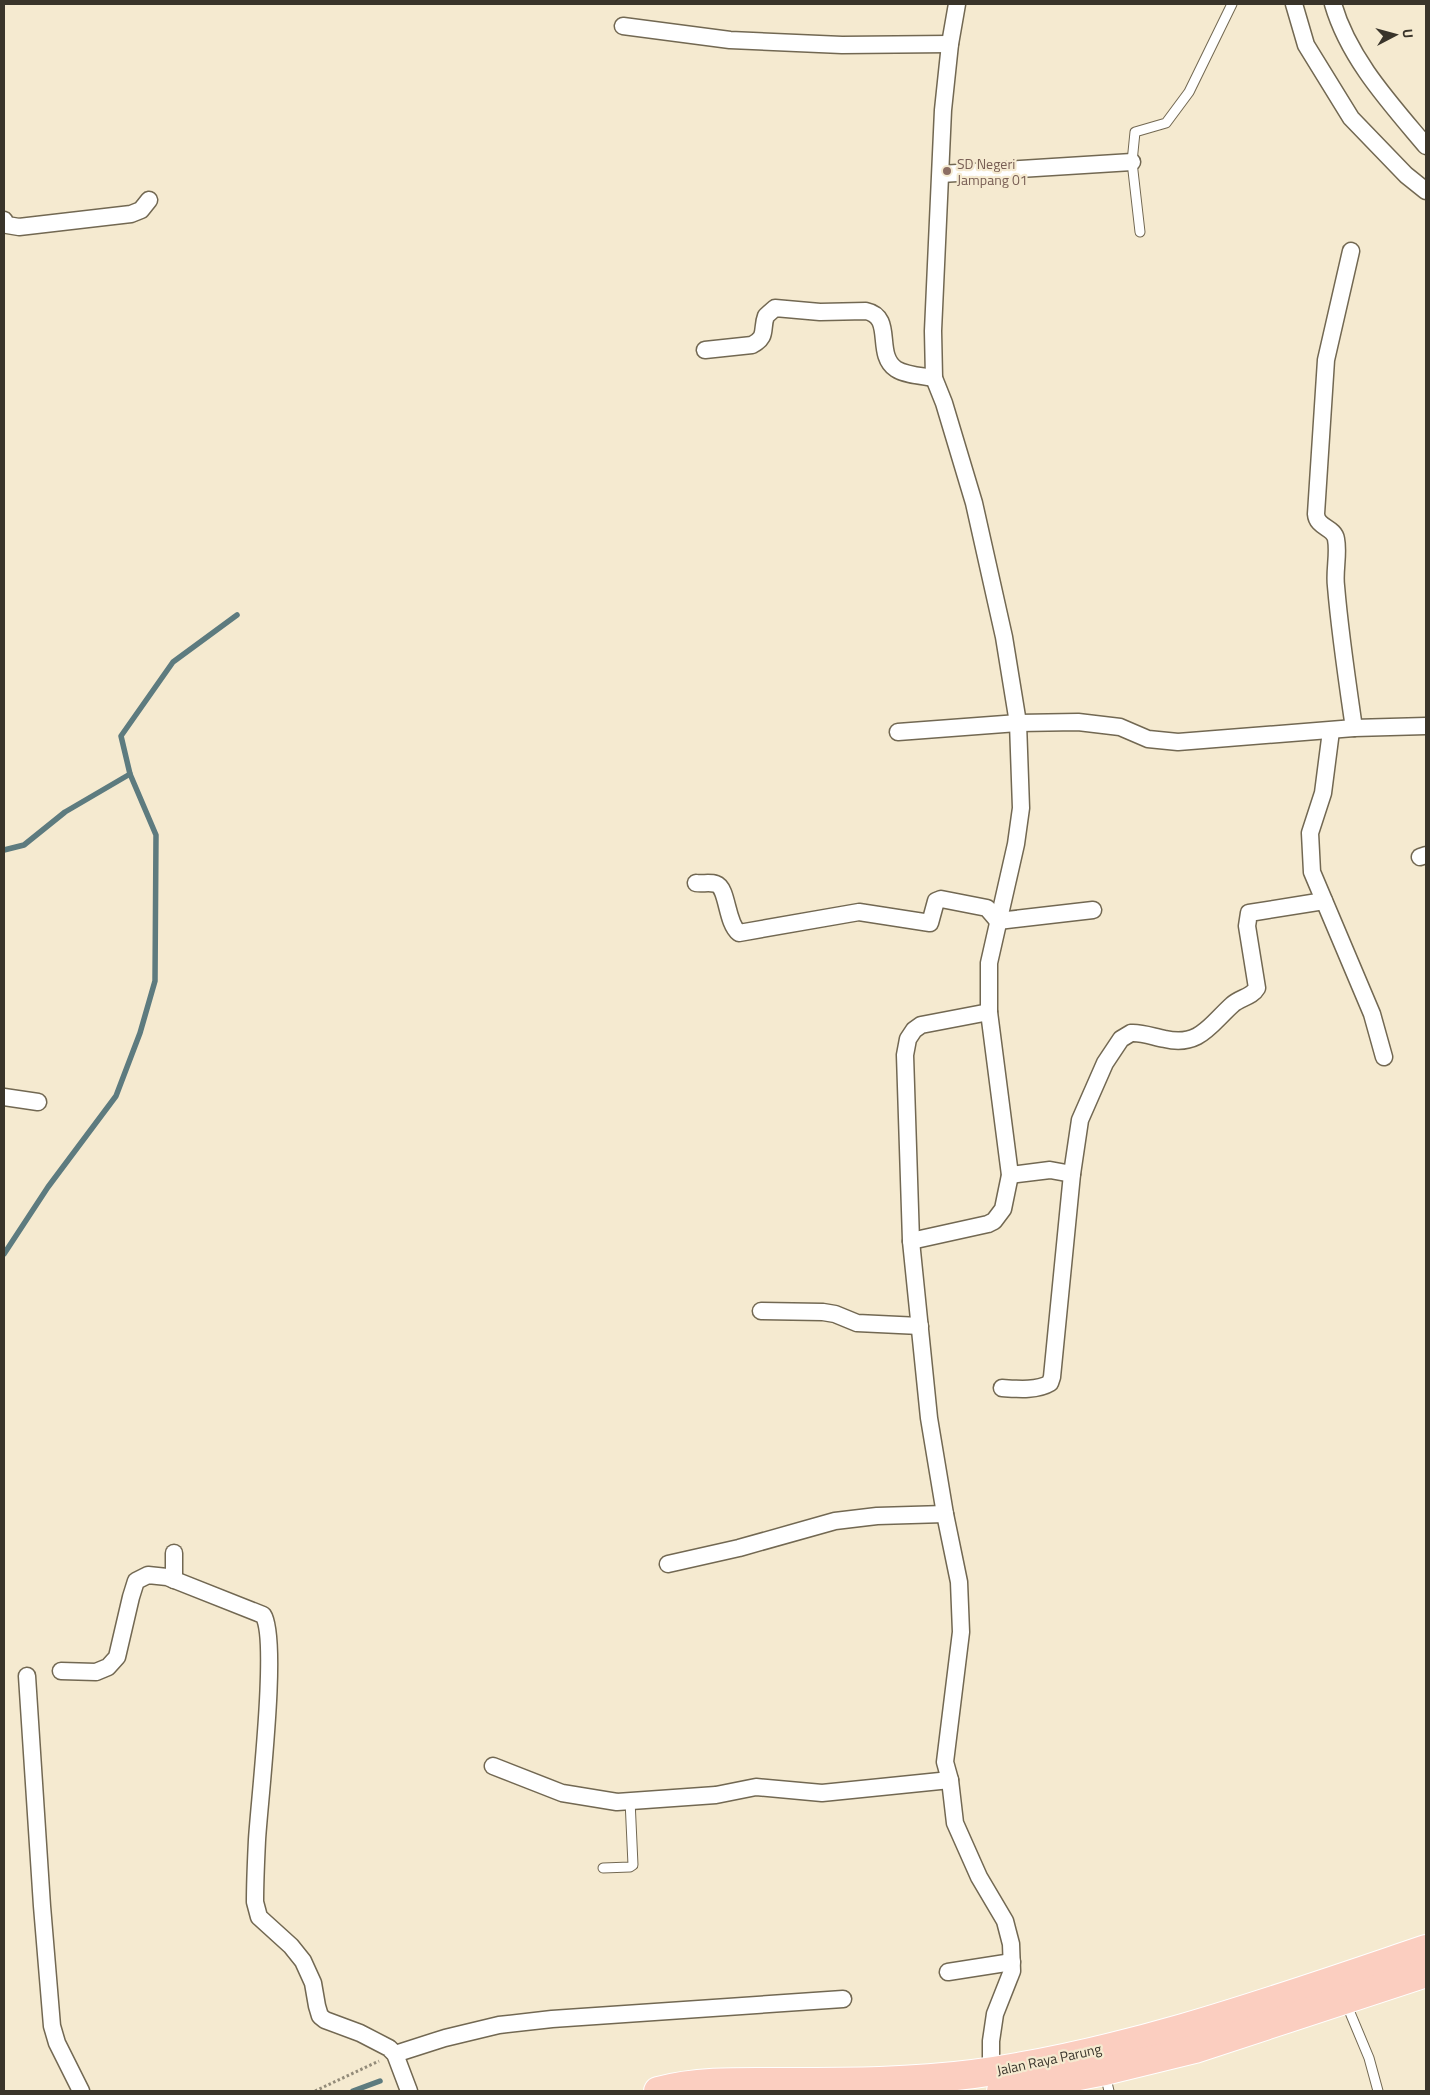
<svg xmlns="http://www.w3.org/2000/svg" width="1430" height="2095" font-family="'Titillium Web',sans-serif">
<style>
.lines{fill:none;stroke-linecap:round;stroke-linejoin:round}
.stream{stroke:#5d7b7f;stroke-width:5.5}
.service-casing{stroke:#726852;stroke-width:11}
.minor-casing{stroke:#726852;stroke-width:19}
.trunk-casing{stroke:#fff;stroke-width:30}
.path{stroke:#938b79;stroke-width:3;stroke-dasharray:2.5 2.5;stroke-linecap:butt}
.service{stroke:#fff;stroke-width:9}
.minor{stroke:#fff;stroke-width:16}
.trunk{stroke:#fbcec0;stroke-width:28}
.education-dot{fill:#8d6e63;stroke:#f5ead0;stroke-width:2}
.labels{text-anchor:middle;dominant-baseline:central;stroke-width:4.5;stroke-linejoin:round;paint-order:stroke}
.education-label{font-size:14px;fill:#785e54;stroke:#f5ead0;text-anchor:start}
.street-label{font-size:14px;fill:#39342a;stroke:#f5ead0}
</style>
<rect width="100%" height="100%" fill="#f5ead0"/>
<g class="lines">
<g class="stream">
<polyline points="4,850 24,845 65,812 130,774"/>
<polyline points="4,1254 48,1187 116,1096 140,1033 155,981 156,835 130,774 121,736 173,662 237,615"/>
<polyline points="353,2091 380,2081"/>
</g>
<g class="service-casing">
<g id="service">
<polyline points="1140,232 1132,162 1135,132 1166,123 1189,92 1232,4"/>
<polyline points="603,1868 630,1867 633,1865 630,1800"/>
<polyline points="1346,2003 1369,2058 1378,2091"/>
<polyline points="1105,2074 1109,2091"/>
</g>
</g>
<g class="minor-casing">
<g id="minor">
<polyline points="957,4 950,44 943,110 933,331 934,378 944,403 974,503 1004,637 1018,723 1021,808 1016,844 989,963 989,1012 921,1025 914,1030 908,1039 905,1055 911,1241 929,1418 945,1514 959,1582 961,1632 945,1762 950,1780 955,1823 979,1877 1005,1921 1011,1944 1012,1971 995,2014 991,2041 991,2071"/>
<polyline points="1294,4 1306,45 1351,118 1406,175 1426,191"/>
<path d="M1333,4C1349,59 1390,103 1426,146"/>
<polyline points="623,26 730,40 842,45 950,44"/>
<polyline points="941,174 1132,162"/>
<polyline points="4,220 7,225 19,227 131,214 141,210 149,200"/>
<path d="M1351,251L1326,360L1316,514C1317,528 1334,527 1336,539C1339,554 1334,571 1336,586C1340,634 1347,680 1354,728"/>
<path d="M705,350L752,345C768,337 761,329 766,316L775,308L820,312L866,311C895,317 874,354 896,369C905,375 923,376 934,378"/>
<polyline points="1331,731 1323,793 1310,833 1312,872 1372,1014 1384,1057"/>
<polyline points="898,732 1018,723 1078,722 1120,727 1148,739 1178,742 1354,728 1426,726"/>
<polyline points="1420,857 1426,855"/>
<path d="M696,883C702,884 710,882 716,884C728,888 726,923 739,933L859,912L930,923L936,901L941,899L987,908L998,921L1093,910"/>
<polyline points="4,1097 38,1102"/>
<polyline points="1010,1175 1050,1170 1072,1174"/>
<polyline points="911,1241 988,1224 994,1221 1003,1209 1010,1175 989,1012"/>
<polyline points="761,1311 823,1312 835,1314 857,1323 920,1326"/>
<path d="M1002,1388C1017,1389 1037,1391 1050,1383L1052,1377L1072,1174L1080,1120L1105,1063L1121,1039L1131,1033C1141,1032 1154,1037 1165,1039C1199,1047 1210,1025 1232,1005C1239,998 1252,997 1257,988L1247,926L1249,913L1324,901"/>
<polyline points="174,1553 174,1580"/>
<polyline points="668,1564 739,1548 835,1521 877,1516 945,1514"/>
<path d="M61,1671L96,1672L108,1667L117,1657L131,1597L136,1581L148,1575L167,1577L263,1615C279,1638 259,1803 257,1840C256,1861 255,1881 255,1902L259,1917L291,1946L303,1961L313,1983L317,2006L320,2016L325,2020L360,2033L389,2048L395,2054L409,2091"/>
<polyline points="27,1676 42,1906 52,2026 57,2043 81,2091"/>
<polyline points="493,1766 562,1793 617,1802 716,1795 756,1787 822,1793 950,1780"/>
<polyline points="948,1972 1012,1962"/>
<polyline points="395,2054 445,2038 499,2025 552,2019 843,1999"/>
</g>
</g>
<g class="trunk-casing">
<g id="trunk">
<path d="M658,2091C700,2080 744,2082 787,2082C849,2082 911,2082 973,2074C1128,2053 1278,1999 1426,1949"/>
<polyline points="1001,2091 1105,2071 1195,2049 1426,1973"/>
</g>
</g>
<polyline class="path" points="315,2091 379,2061"/>
<use href="#service" class="service"/>
<use href="#minor" class="minor"/>
<use href="#trunk" class="trunk"/>
</g>
<circle class="education-dot" cx="947" cy="171" r="5"/>
<g class="labels">
<g class="education-label">
<text x="957" y="163">SD Negeri<tspan x="957" dy="16">Jampang 01</tspan></text>
</g>
<g class="street-label">
<text transform="translate(1049 2059) rotate(-12)">Jalan Raya Parung</text>
</g>
</g>
<rect width="1430" height="2095" fill="none" stroke="#39342a" stroke-width="10"/>
<g transform="translate(1395 35) rotate(84)" stroke="#f5ead0" stroke-width="4" paint-order="stroke">
<path d="M0-4L9 19L0 12L-9 19Z" fill="#39342a"/>
<text y="-8" font-size="14" font-weight="bold" text-anchor="middle" fill="#39342a">U</text>
</g>
</svg>
